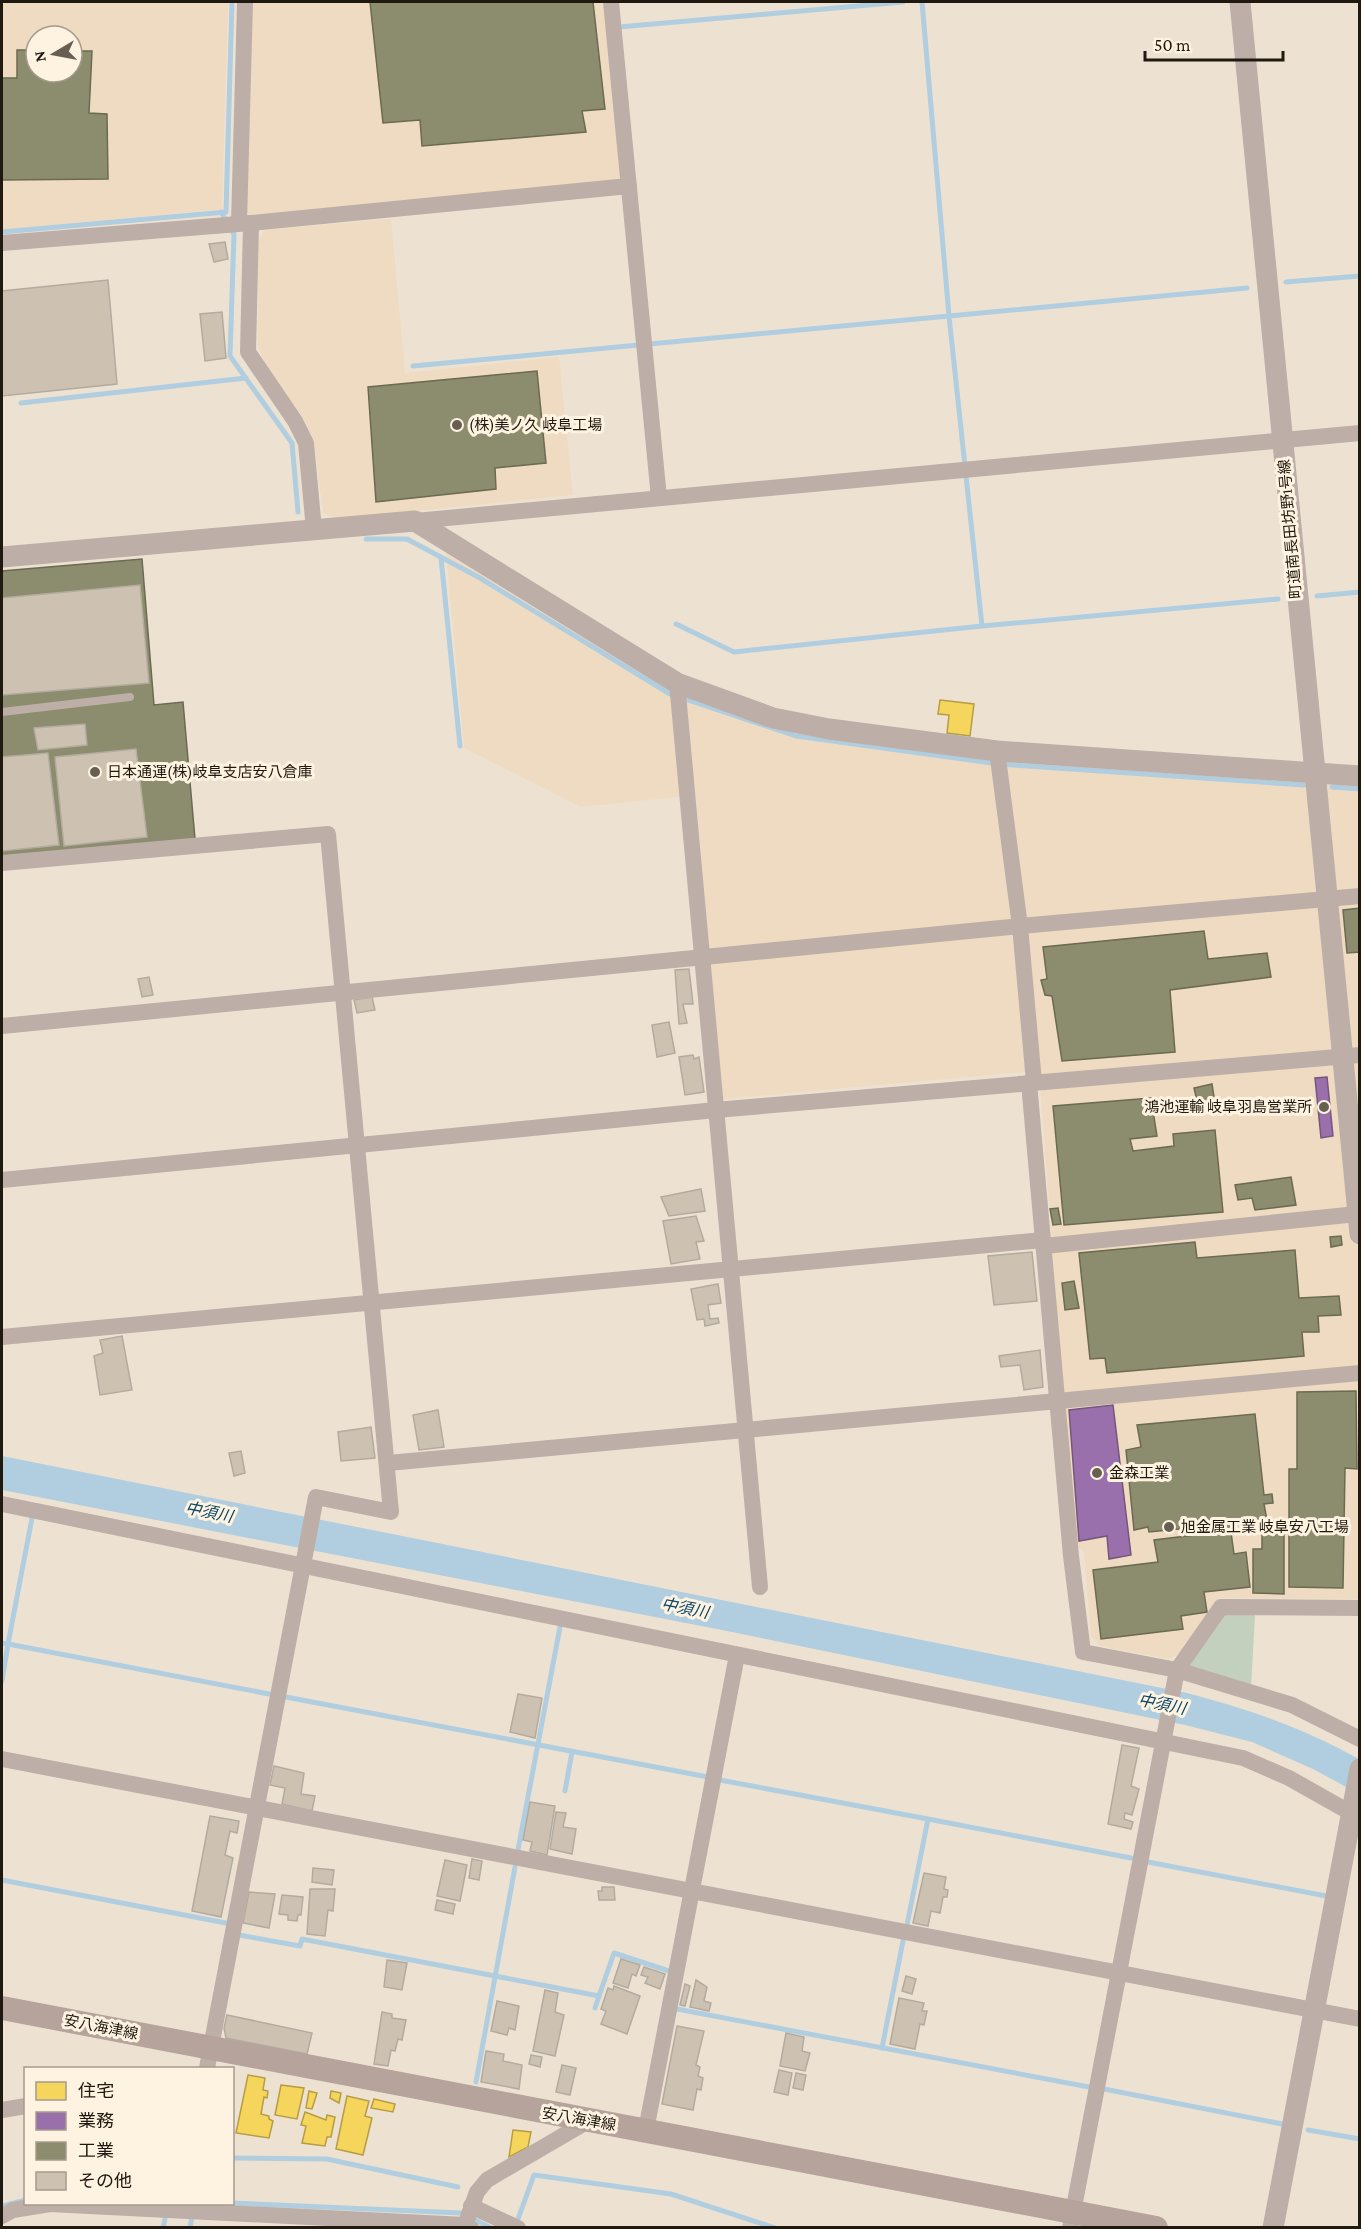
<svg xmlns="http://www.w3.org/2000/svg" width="1361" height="2229" font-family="'Crimson Pro','Noto Sans JP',serif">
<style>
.built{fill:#efdbc2;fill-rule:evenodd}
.green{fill:#c3d0bd}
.water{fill:#b0cedf}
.homes{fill:#f6d55c;stroke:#b69d45;stroke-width:1.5}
.offices{fill:#9970ab;stroke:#75567c;stroke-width:1.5}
.industry{fill:#8c8c6e;stroke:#6c6a52;stroke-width:1.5}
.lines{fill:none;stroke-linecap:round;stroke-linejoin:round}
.stream{stroke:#b0cedf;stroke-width:5}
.building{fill:#cdc2b2;stroke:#b3ab9f;stroke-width:1.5}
.service{stroke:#bdaea8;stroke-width:8}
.minor{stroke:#bdaea8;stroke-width:16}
.tertiary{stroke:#bdaea8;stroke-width:21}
.secondary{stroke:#b5a39c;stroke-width:24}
.poi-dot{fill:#685f53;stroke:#fef2e1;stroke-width:2}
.labels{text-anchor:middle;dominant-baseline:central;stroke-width:6;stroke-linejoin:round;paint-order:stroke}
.poi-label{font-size:15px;fill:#20190f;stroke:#fef2e1;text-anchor:start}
.street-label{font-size:15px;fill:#20190f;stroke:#fef2e1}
.water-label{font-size:16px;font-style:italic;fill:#084464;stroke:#fef2e1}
</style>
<rect width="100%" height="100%" fill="#ede2d2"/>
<g class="built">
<path d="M2,2H228L222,209L2,230ZM36,36H72V72H36Z"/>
<polygon points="253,2 607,2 624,181 250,215 245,211"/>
<polygon points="391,219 405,373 559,357 573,495 337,519 323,513 314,440 301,414 265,365 258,346 258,242 264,230"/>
<polygon points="446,552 779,726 1359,783 1359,1599 1219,1598 1179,1654 1169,1659 1100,1646 1091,1636 1084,1552 1075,1545 1039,1071 722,1099 696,795 581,807 464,748"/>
</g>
<polygon class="green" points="1223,1615 1255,1615 1251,1688 1186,1668"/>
<path class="water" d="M2,1456L1187,1693C1251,1710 1301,1727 1359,1759V1794L1313,1769L1252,1742L1185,1725L722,1630L2,1490Z"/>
<g class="homes">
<polygon points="940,700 974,704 970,736 947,733 949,715 938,714"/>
<polygon points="248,2075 265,2078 263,2090 268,2091 267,2098 264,2097 261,2114 269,2116 269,2119 273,2121 269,2138 236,2133"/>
<polygon points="281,2085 304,2088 297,2119 275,2115"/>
<polygon points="309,2091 317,2093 312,2109 306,2108"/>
<polygon points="331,2091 341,2093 339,2103 330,2098"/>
<polygon points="347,2096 369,2101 365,2116 372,2118 363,2155 336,2149"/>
<polygon points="374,2099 395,2104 393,2112 371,2108"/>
<polygon points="305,2112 326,2120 327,2115 335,2117 331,2137 327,2137 325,2146 302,2143 306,2126 301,2125"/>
<polygon points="513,2130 531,2132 528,2147 509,2157"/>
</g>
<g class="offices">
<polygon points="1327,1077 1333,1136 1321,1138 1315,1078"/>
<polygon points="1113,1405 1131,1555 1109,1559 1107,1536 1079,1541 1069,1410"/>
</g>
<g class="industry">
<polygon points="370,2 593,2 605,109 582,111 586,132 422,146 420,120 383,123"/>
<polygon points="17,50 36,50 36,72 72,72 72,51 92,51 89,113 107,114 108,179 2,180 2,78 17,78"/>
<polygon points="537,371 546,463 495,468 496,489 376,502 368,387"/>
<polygon points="142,559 154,705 183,702 195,839 2,857 2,571"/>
<polygon points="1360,908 1360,952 1347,953 1343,910"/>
<polygon points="1204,931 1208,959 1267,953 1271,977 1170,990 1175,1052 1062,1061 1052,996 1045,995 1041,980 1047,979 1043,947"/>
<polygon points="1212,1084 1215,1103 1198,1105 1194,1088"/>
<polygon points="1151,1098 1157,1136 1130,1139 1133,1151 1174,1146 1173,1134 1215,1130 1223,1212 1064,1225 1053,1106"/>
<polygon points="1291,1177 1296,1205 1255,1210 1252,1198 1238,1200 1235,1185"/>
<polygon points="1058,1208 1061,1224 1053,1225 1050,1209"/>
<polygon points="1341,1236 1342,1245 1331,1247 1330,1237"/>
<polygon points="1195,1242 1197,1258 1295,1250 1299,1298 1339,1296 1341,1315 1318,1316 1319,1332 1302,1332 1304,1356 1107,1373 1105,1358 1090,1359 1079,1253"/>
<polygon points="1074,1281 1079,1308 1065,1310 1062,1283"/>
<polygon points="1356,1391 1357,1469 1345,1468 1343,1588 1289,1587 1289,1469 1297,1469 1297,1392"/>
<polygon points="1255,1414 1264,1495 1272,1494 1273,1503 1264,1504 1267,1520 1230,1525 1234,1554 1246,1552 1250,1587 1204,1592 1207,1612 1181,1616 1183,1629 1101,1639 1093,1570 1158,1562 1154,1540 1211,1533 1210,1526 1149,1532 1148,1527 1134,1530 1126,1450 1141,1447 1137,1425"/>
<polygon points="1262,1533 1284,1533 1284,1594 1253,1593 1253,1549 1262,1549"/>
</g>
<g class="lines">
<g class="stream">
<polyline points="619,27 903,2"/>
<polyline points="221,212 234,234 230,356 292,443 298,512"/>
<polyline points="2,232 226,212 232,2"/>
<polyline points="1286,282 1360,276"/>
<polyline points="413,366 949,316 922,2"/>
<polyline points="21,403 246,378"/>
<polyline points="366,539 407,539 480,578 670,694 796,736 999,764 1304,785"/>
<polyline points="441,558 460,746"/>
<polyline points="1317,596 1360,592"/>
<polyline points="676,624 734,652 982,626 949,316 1247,288"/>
<polyline points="982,626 1278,599"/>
<polyline points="1332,787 1360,789"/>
<polyline points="2,1643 8,1644 32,1518"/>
<polyline points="2,1681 8,1644 269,1694"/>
<polyline points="286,1697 708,1777"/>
<polyline points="720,1780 928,1819"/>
<polyline points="565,1791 572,1752"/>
<polyline points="518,1850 560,1627"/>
<polyline points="1148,1862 1326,1896"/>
<polyline points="2,1880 226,1923"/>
<polyline points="907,1925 928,1819 1131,1858"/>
<polyline points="239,1935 300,1946 302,1939 599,1996 614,1953 672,1972"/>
<polyline points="595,2008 599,1996"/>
<polyline points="677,2009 1089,2087"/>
<polyline points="882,2048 903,1941"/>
<polyline points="476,2082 515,1867"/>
<polyline points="1104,2089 1282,2124"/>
<polyline points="1308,2130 1360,2139"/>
<polyline points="232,2158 327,2159 458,2187"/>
<polyline points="232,2203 461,2213"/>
<polyline points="2,2206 26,2200"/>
<polyline points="518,2219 534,2175 671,2194 775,2228"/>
<polyline points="475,2220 491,2228"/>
<polyline points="163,2228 166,2214"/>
<polyline points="190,2228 192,2216"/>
</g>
</g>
<g class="building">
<polygon points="225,242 228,259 214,262 209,244"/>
<polygon points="108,280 117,384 2,396 2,291"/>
<polygon points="222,312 226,358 205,361 200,314"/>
<polygon points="140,585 149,683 2,695 2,598"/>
<polygon points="85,724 87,745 38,750 34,728"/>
<polygon points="136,749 147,837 64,846 55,757"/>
<polygon points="48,753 59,845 2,851 2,757"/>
<polygon points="689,969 693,1004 683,1004 687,1023 679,1024 675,970"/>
<polygon points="149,977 153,995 142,997 138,979"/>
<polygon points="372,997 375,1010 357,1013 354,1000"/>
<polygon points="669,1022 675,1053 657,1057 652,1025"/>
<polygon points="693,1055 694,1059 699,1057 704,1092 685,1095 679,1057"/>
<polygon points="701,1189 705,1211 669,1216 661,1197"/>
<polygon points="696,1216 704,1241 696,1242 700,1259 671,1264 663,1221"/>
<polygon points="1032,1252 1037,1301 994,1305 988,1256"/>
<polygon points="718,1284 721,1303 708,1305 710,1319 718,1318 719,1323 705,1326 704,1319 697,1320 691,1289"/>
<polygon points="122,1336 132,1390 100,1395 94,1356 103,1353 100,1340"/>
<polygon points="1040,1350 1043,1387 1024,1390 1020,1365 1001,1367 999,1356"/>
<polygon points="438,1410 444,1447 419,1450 413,1415"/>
<polygon points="371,1427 375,1458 341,1461 338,1432"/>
<polygon points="241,1451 245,1473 234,1476 229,1453"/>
<polygon points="518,1694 542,1698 535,1738 510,1732"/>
<polygon points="1122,1745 1139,1748 1131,1786 1139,1789 1132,1815 1125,1813 1124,1819 1133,1822 1131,1829 1108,1824"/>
<polygon points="274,1766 304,1773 301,1794 315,1796 312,1811 282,1804 285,1788 270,1785"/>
<polygon points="530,1802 555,1806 547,1855 530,1851 532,1842 523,1840"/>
<polygon points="556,1812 566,1813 563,1827 576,1829 572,1854 550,1849"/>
<polygon points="210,1816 239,1821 237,1833 230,1831 225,1855 233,1858 221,1917 192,1911"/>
<polygon points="472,1859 482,1861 479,1880 469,1878"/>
<polygon points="445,1860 467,1865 460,1901 437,1896"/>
<polygon points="313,1868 334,1870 332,1885 312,1882"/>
<polygon points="924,1873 946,1877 944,1889 948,1890 947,1897 943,1897 940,1913 931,1911 928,1926 913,1923"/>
<polygon points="602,1887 614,1887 615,1900 599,1900 598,1891 602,1891"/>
<polygon points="310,1889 335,1889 333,1911 328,1910 325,1936 307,1934"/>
<polygon points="249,1892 275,1894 269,1928 243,1923"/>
<polygon points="282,1895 303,1897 301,1915 298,1915 297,1921 288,1920 288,1915 279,1914"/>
<polygon points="437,1900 455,1904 453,1914 435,1910"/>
<polygon points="621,1959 640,1965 636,1976 632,1974 628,1988 613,1983"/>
<polygon points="387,1960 407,1963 402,1990 384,1987"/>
<polygon points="644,1967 665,1974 660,1989 645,1983 648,1977 641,1975"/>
<polygon points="906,1976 916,1979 912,1994 902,1991"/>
<polygon points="696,1980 707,1987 704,2001 711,2003 709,2011 690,2007"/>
<polygon points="685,1984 690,1986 685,2006 680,2005"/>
<polygon points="614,1986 640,1996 627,2034 601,2024 606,2011 601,2009 608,1988 613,1990"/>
<polygon points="545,1990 558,1993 555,2012 564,2015 555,2056 533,2051"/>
<polygon points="899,1998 924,2003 922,2011 927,2011 924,2025 920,2024 915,2049 890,2044"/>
<polygon points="497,2001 519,2006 515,2030 509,2028 507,2035 491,2031"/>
<polygon points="382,2012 392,2014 392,2018 406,2020 402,2040 398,2039 395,2051 391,2050 388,2066 374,2064"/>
<polygon points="227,2015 312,2033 307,2054 226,2038 224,2028"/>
<polygon points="677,2026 704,2031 696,2065 700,2067 698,2076 703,2078 701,2090 697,2089 693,2110 662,2104"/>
<polygon points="786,2033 804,2037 802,2051 810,2053 805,2071 780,2066"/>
<polygon points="486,2051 504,2054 503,2061 522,2065 519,2089 481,2082"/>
<polygon points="531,2055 542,2057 540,2067 529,2064"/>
<polygon points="562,2065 576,2068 570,2095 556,2092"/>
<polygon points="779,2070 792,2073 788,2095 774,2092"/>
<polygon points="796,2073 806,2075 803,2090 793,2088"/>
</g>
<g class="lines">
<polyline class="service" points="2,712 130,697"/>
<g class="minor">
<polyline points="611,2 659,498"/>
<polyline points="239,223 245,2"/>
<polyline points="251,223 248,352 295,421 306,443 314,530"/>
<polyline points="2,243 251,223 629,186"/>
<polyline points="415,521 1360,433"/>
<polyline points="677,683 760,1587"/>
<polyline points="997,751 1020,926 1034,1082"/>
<polyline points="2,863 328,834 391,1512 316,1497 207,2068"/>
<polyline points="2,1026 1020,926 1360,896"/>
<polyline points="1029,1083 1071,1556 1083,1652 1177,1670 1292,1705 1360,1739"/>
<polyline points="2,1180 716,1110 1360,1055"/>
<polyline points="1044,1246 1357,1214"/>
<polyline points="2,1337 1043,1240"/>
<polyline points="388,1463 1360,1373"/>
<polyline points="2,1504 1243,1758 1289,1778 1360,1818"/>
<polyline points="2,1759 1360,2019"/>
<polyline points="2,2110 26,2106"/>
<polyline points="646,2130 737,1655"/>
<polyline points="471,2206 518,2228"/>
<polyline points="2,2216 13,2210 50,2204 465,2225 471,2228"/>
<polyline points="464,2228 477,2192 487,2180 588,2121"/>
<polyline points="1070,2228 1177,1670 1221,1607 1360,1608"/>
</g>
<g class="tertiary">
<polyline points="1240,2 1360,1234"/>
<polyline points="2,557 415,521 677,683 773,718 829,729 997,751 1360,776"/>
<polyline points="1273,2228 1360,1769"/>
</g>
<polyline class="secondary" points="2,2008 1156,2228"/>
</g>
<g class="poi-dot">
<circle cx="457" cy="425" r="6"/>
<circle cx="95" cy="772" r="6"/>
<circle cx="1324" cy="1107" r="6"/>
<circle cx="1097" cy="1473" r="6"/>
<circle cx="1169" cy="1527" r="6"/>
</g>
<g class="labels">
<g class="poi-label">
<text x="469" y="425">(株)美ノ久 岐阜工場</text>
<text x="107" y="772">日本通運(株)岐阜支店安八倉庫</text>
<text x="1312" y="1107" text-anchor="end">鴻池運輸 岐阜羽島営業所</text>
<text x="1109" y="1473">金森工業</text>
<text x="1181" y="1527">旭金属工業 岐阜安八工場</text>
</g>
<g class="street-label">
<text transform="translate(1290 529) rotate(-95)">町道南長田坊野1号線</text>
<text transform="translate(101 2027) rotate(11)">安八海津線</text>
<text transform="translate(579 2119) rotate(10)">安八海津線</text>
</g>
<g class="water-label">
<text transform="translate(209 1512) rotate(11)">中須川</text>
<text transform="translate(685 1608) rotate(11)">中須川</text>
<text transform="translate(1162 1704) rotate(11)">中須川</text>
</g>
</g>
<rect width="1361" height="2229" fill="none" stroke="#20190f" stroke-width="6"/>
<rect x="24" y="2067" width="210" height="138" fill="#fef2e1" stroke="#a59b8d" stroke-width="1.5"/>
<rect x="36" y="2082" width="30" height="18" fill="#f6d55c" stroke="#a59b8d" stroke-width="1.5"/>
<text x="78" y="2097" font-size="18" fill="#20190f">住宅</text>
<rect x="36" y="2112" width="30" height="18" fill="#9970ab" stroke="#a59b8d" stroke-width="1.5"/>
<text x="78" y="2127" font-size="18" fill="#20190f">業務</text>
<rect x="36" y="2142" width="30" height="18" fill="#8c8c6e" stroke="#a59b8d" stroke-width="1.5"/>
<text x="78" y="2157" font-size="18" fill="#20190f">工業</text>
<rect x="36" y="2172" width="30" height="18" fill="#cdc2b2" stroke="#a59b8d" stroke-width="1.5"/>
<text x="78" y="2187" font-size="18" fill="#20190f">その他</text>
<g transform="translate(54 54) rotate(260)"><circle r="28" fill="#fef2e1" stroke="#a59b8d" stroke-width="1.5"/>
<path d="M0-4.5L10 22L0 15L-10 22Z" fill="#685f53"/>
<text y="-9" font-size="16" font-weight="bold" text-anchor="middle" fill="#20190f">N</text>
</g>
<path d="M1145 51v9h138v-9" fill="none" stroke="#20190f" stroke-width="3"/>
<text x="1154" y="51" font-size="18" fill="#20190f" stroke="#fef2e1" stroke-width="4.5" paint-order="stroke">50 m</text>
</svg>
